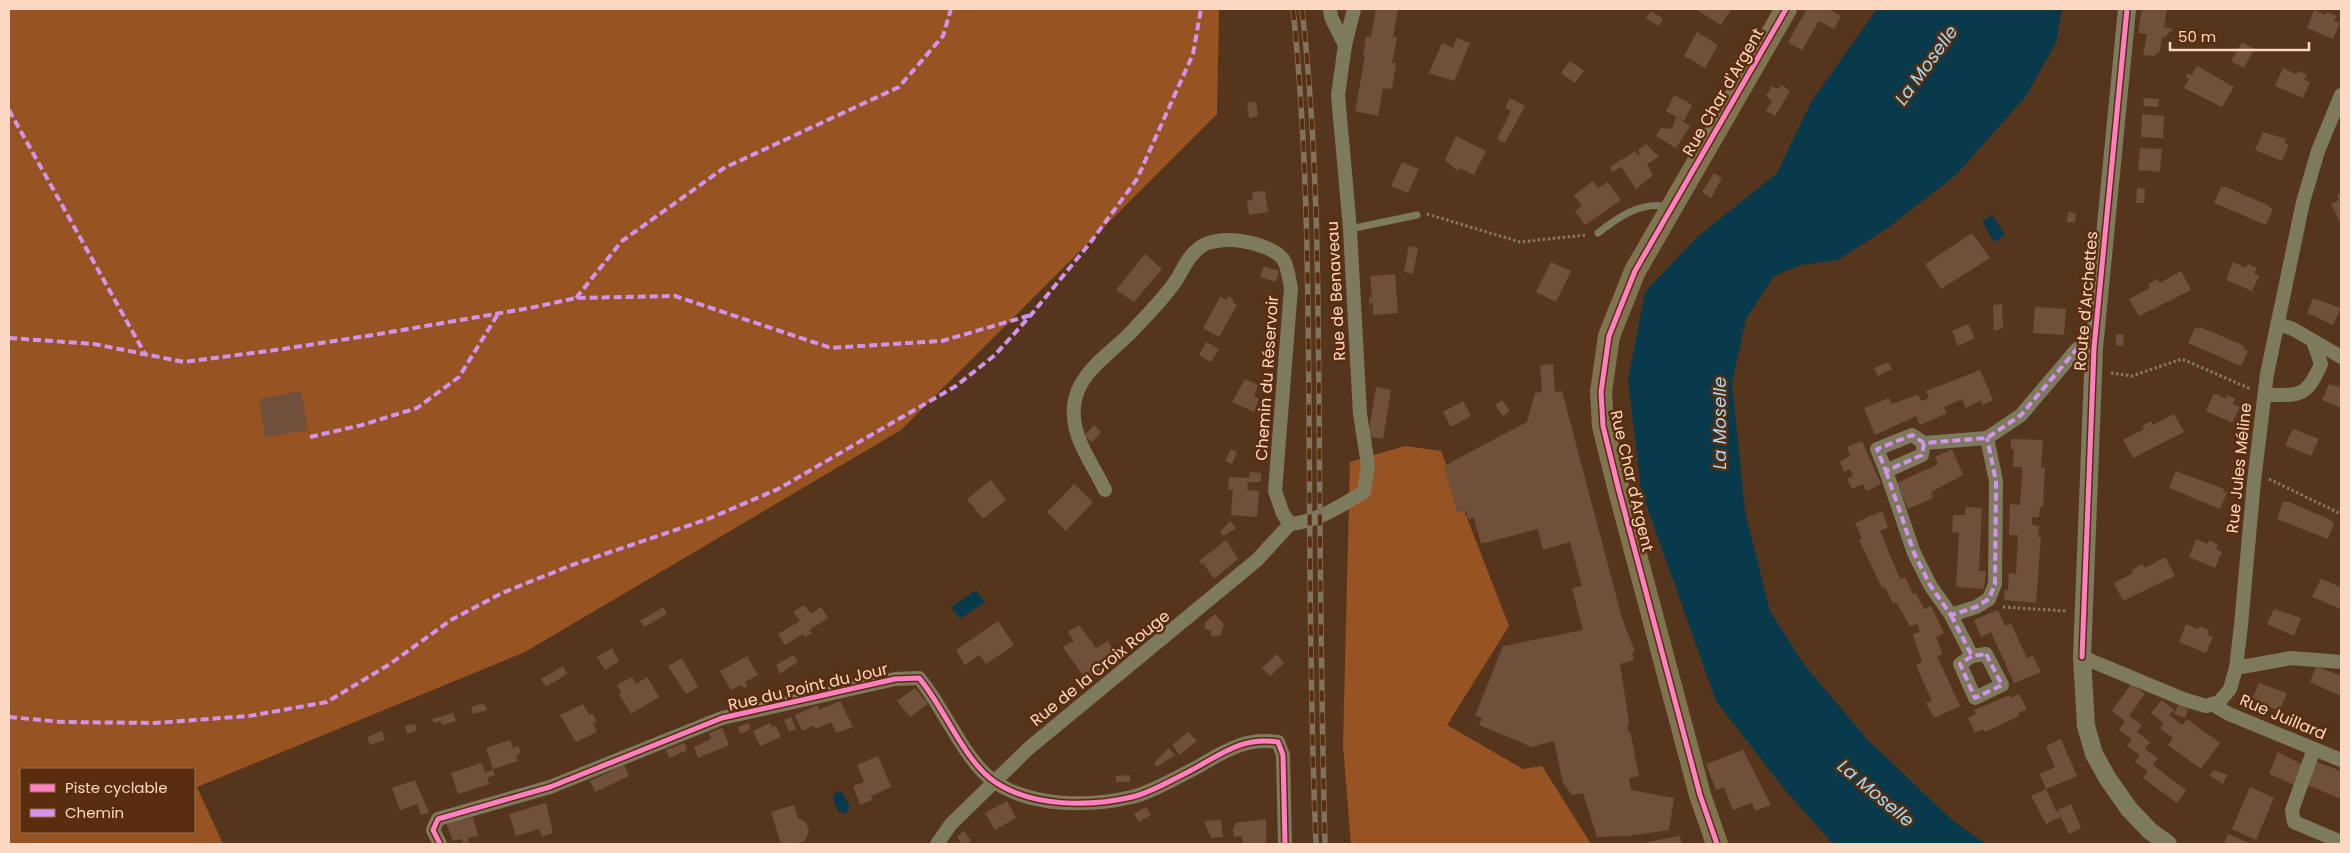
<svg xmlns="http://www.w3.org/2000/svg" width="2350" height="853" font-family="Poppins,sans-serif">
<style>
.green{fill:#985323;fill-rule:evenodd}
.water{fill:#083a4c}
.building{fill:#6f503a}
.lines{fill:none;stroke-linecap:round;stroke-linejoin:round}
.path{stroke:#847964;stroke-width:3;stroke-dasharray:2.5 2.5;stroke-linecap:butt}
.service{stroke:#7e7a5e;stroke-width:7}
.minor{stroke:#7e7a5e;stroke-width:14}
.tertiary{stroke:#7e7a5e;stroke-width:18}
.primary{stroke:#7f7350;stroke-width:22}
.rail-casing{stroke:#80725b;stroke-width:5.5}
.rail{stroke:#5a2d0e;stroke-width:4;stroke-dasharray:11;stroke-linecap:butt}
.quiet{stroke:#d193ec;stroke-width:4;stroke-dasharray:8 4;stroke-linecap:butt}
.cycleway-casing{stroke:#5a2d0e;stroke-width:8}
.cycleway{stroke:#ff80c0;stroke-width:5}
.labels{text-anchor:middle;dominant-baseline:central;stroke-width:5;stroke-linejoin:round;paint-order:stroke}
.street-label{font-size:16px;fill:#fcd8c3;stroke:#5a2d0e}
.water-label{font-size:18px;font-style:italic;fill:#9cdcfc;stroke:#5a2d0e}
</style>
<rect width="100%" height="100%" fill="#55361d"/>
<g class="green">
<path d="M9,9H1219L1217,114L901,430L525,652L197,787L223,844H9ZM21,769H194V832H21Z"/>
<polygon points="1405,446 1441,451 1509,626 1447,725 1523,769 1542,766 1591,844 1351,844 1343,745 1350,462"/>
</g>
<g class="water">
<polygon points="1877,9 2062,9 2056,43 2026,96 1956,175 1889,227 1838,260 1801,265 1774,276 1746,319 1732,383 1745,511 1770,611 1803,663 1867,739 1952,820 1986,844 1833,844 1785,790 1716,701 1641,490 1628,380 1645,292 1697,237 1777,173 1811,102"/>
<polygon points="1992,215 2005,235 1994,242 1982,221"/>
<polygon points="976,590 985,602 960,619 951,607"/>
<polygon points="838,791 843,793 850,808 845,814 838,811 833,799 834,794"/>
</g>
<g class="building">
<polygon points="1376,9 1398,9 1393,37 1397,37 1392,63 1396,63 1392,89 1383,88 1378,116 1355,111 1365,56 1363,56 1366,37 1371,37"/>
<polygon points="1695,9 1731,9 1721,25"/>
<polygon points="1807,9 1829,9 1841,16 1834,29 1819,21 1802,50 1788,42"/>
<polygon points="2142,9 2167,9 2164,27 2173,29 2165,37 2162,37 2160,51 2154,56 2143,55 2147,34 2138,33"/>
<polygon points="2314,10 2325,15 2327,12 2337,16 2334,21 2340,23 2333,39 2307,28"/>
<polygon points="1651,11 1663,19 1659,26 1646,18"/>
<polygon points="1697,32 1718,45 1705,68 1684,56"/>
<polygon points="1457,38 1470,43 1454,81 1429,73 1442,43 1453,48"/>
<polygon points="2242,42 2254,49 2244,68 2231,61"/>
<polygon points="1570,61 1584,71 1575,83 1561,73"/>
<polygon points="2197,66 2234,87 2222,107 2184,88 2189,79 2186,76 2188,73 2192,75"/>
<polygon points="2283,68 2296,74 2298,71 2307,75 2304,80 2310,82 2303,98 2275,86"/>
<polygon points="1781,85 1790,91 1775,116 1766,111 1772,101 1766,96 1772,86 1778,89"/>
<polygon points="1674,95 1692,105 1684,121 1666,111"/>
<polygon points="1510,98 1525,106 1505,143 1497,139 1511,111 1505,108"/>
<polygon points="2144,98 2159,99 2158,107 2143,106"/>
<polygon points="1256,102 1258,116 1249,118 1247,103"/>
<polygon points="2142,114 2164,116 2163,138 2141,137"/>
<polygon points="1676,117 1690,126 1676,148 1656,136 1661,128 1672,129"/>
<polygon points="2263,132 2286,139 2284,143 2289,145 2282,161 2255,150"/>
<polygon points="1456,136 1486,151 1474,175 1460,168 1458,171 1445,160"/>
<polygon points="1646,144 1659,157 1647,164 1653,175 1636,189 1621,167 1612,172 1610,167 1635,151 1638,155 1640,154 1638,150"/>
<polygon points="2140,148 2162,149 2160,172 2138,170"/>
<polygon points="1402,162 1419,169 1408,193 1391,186"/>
<polygon points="1714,173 1722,178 1711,198 1702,192"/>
<polygon points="1593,181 1598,188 1608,182 1621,200 1585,225 1575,211 1582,206 1574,195"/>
<polygon points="2221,187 2226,187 2270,206 2269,207 2273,209 2266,225 2214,203"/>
<polygon points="2137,188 2145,189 2144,203 2136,203"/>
<polygon points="1265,191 1268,212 1249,215 1247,201 1253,200 1252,192"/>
<polygon points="2341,193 2341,224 2331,204 2339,200 2337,195"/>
<polygon points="2068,212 2076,213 2075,223 2067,222"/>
<polygon points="1972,233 1990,258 1941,289 1925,264"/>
<polygon points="1409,246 1418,248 1413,274 1404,272"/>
<polygon points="1145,254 1162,269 1134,302 1116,290"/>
<polygon points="1551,262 1571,271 1556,302 1536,292"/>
<polygon points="2233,262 2246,268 2248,264 2257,268 2254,273 2259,276 2252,291 2226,280"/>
<polygon points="1264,266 1279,271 1276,282 1260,277"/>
<polygon points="2181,271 2191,290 2139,316 2129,299 2150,288 2148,284 2158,279 2160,283"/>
<polygon points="1395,274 1398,313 1373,315 1373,303 1369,304 1369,297 1372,298 1370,276"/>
<polygon points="1228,296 1234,300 1233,303 1237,305 1219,337 1203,328 1220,297 1227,300"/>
<polygon points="2313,298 2341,308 2333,325 2307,313"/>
<polygon points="2002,304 2003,328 1994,331 1993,305"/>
<polygon points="2035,307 2066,309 2064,335 2033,333"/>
<polygon points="1968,324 1975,338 1958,346 1952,331"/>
<polygon points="2200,327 2245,346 2243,348 2248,351 2241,366 2188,343 2195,328 2199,329"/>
<polygon points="2116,334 2124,335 2123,346 2116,345"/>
<polygon points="1206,342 1219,349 1211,362 1199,355"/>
<polygon points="1888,362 1892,369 1878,376 1874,368"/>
<polygon points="1553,364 1555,392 1562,391 1622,618 1635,652 1632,653 1634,660 1620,664 1629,721 1627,731 1630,731 1639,776 1629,778 1631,790 1674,798 1669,830 1628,836 1597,837 1583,793 1572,795 1563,783 1554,741 1532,747 1479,725 1482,718 1475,716 1503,646 1583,630 1572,588 1582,586 1570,542 1543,550 1538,529 1481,544 1474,518 1468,519 1466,511 1457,512 1444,466 1527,422 1535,393 1542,392 1540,365"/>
<polygon points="1980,370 1993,400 1983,405 1981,400 1966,408 1962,399 1944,407 1947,413 1920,425 1916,416 1875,435 1864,408 1889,398 1891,404 1918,395 1921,401 1929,398 1926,391"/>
<polygon points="1263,372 1269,373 1267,384 1261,383"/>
<polygon points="1245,379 1258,385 1254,396 1259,399 1254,412 1232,402"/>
<polygon points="2329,384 2341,387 2341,408 2322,400"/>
<polygon points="1376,387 1391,390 1383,439 1368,436"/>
<polygon points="301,391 308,430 265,437 259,399"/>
<polygon points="2214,393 2226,399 2227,395 2235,399 2233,404 2240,407 2232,423 2206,411"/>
<polygon points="1502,400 1510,411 1503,416 1495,405"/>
<polygon points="1463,401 1471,416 1451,427 1443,412"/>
<polygon points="2174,414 2184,432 2133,458 2123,440 2144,429 2142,426 2151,421 2153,425"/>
<polygon points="1094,425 1101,432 1092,442 1084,436"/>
<polygon points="2293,429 2319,439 2311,456 2285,445"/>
<polygon points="2011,439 2043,440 2041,468 2045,468 2043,507 2040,507 2039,517 2032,517 2032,525 2039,526 2038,537 2041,537 2036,603 2004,600 2005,590 2008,590 2009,573 2016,574 2018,535 2009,535 2010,504 2020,505 2022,476 2022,467 2013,467 2014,450 2011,449"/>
<polygon points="1862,441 1881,484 1866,491 1863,484 1852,489 1847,479 1853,476 1850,469 1844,472 1840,461 1850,456 1847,447"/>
<polygon points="1231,449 1237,452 1232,464 1225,461"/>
<polygon points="1952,449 1963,475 1931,492 1933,498 1908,509 1897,483 1938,464 1935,457"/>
<polygon points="2176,471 2224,489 2223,491 2227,493 2220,509 2169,488"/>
<polygon points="1250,472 1261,473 1261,482 1248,482 1247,490 1259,491 1257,517 1231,515 1233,490 1228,489 1229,477 1249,478"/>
<polygon points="991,480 1006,500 983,519 967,499"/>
<polygon points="1074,484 1093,502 1066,531 1047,512"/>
<polygon points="2283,502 2289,502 2331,520 2334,524 2328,539 2277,519"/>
<polygon points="1966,507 1982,508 1979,571 1986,571 1984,589 1956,587 1959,533 1952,532 1953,515 1965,515"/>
<polygon points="1882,511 1888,527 1880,531 1900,579 1905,577 1913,594 1916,593 1924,609 1931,606 1944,633 1936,637 1943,654 1937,656 1960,706 1934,718 1926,703 1932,701 1916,665 1922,662 1913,634 1920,632 1917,624 1910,626 1896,602 1893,604 1885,587 1882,588 1859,540 1862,538 1855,523"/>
<polygon points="1230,521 1236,528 1224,536 1220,532"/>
<polygon points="2196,539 2208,544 2209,540 2218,545 2216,549 2222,552 2215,568 2189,557"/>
<polygon points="1226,540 1238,559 1214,579 1203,563 1202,565 1199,561"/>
<polygon points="2165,557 2175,576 2123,601 2114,583 2133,573 2132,570 2142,564 2145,568"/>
<polygon points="2321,579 2341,587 2341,609 2312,597"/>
<polygon points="804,605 811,614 821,607 828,618 809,630 812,633 805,637 803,634 785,645 778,634 800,621 793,612"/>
<polygon points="663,607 667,614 644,627 640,621"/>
<polygon points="2274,609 2301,618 2294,636 2267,624"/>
<polygon points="1998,610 2005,626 2011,623 2027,658 2033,656 2041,672 2014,683 1991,632 1981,637 1974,620"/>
<polygon points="1215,614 1224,624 1221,635 1211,637 1211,631 1205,629 1205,623"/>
<polygon points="998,621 1014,645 986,664 979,655 965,665 956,650"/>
<polygon points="2186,624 2198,629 2200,626 2209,630 2208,635 2213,637 2206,653 2179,642"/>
<polygon points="1079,625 1096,648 1108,641 1119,658 1086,680 1063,647 1074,641 1068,632"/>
<polygon points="612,648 619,661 605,670 597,657"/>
<polygon points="1277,654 1284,663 1270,676 1262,668"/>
<polygon points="794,655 798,662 780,674 776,665"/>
<polygon points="747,656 758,675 745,682 747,686 744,688 741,685 731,690 720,671"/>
<polygon points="682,658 698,687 686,694 668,666"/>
<polygon points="563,666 567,674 546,687 541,679"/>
<polygon points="2316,666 2341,676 2341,696 2310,682"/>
<polygon points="632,677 636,684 647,677 659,697 631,714 619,694 621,693 617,685"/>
<polygon points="2259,683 2287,693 2279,711 2252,699"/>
<polygon points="2131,684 2145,694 2129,716 2142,725 2137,732 2150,742 2145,749 2158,758 2153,765 2186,790 2177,803 2143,778 2148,771 2135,762 2140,755 2127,746 2132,739 2119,730 2125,721 2112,711"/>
<polygon points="915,688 928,704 910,717 897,701"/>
<polygon points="2019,694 2027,709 2018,713 2019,716 1985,732 1983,729 1975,733 1968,718 1976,714 1974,710 2010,695 2011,698"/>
<polygon points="2162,700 2174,710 2169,715 2182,725 2187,719 2220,743 2201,769 2168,745 2173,738 2160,728 2164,723 2151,713"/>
<polygon points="840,701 853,727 836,733 831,722 815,729 814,725 802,731 795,715 817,705 819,710"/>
<polygon points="484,703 487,710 473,714 471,707"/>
<polygon points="583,704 589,715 592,713 597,722 593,723 597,732 576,742 560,715"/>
<polygon points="2178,705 2188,709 2185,718 2174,714"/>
<polygon points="453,713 456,721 442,725 441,721 434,723 432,719"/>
<polygon points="791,717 796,729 789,732 784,720"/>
<polygon points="749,723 751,729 740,734 738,727"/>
<polygon points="770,723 772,727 776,726 781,737 760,746 753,731"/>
<polygon points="415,724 417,731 407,734 405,726"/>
<polygon points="722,728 729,745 698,758 694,747 711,739 709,733"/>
<polygon points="382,731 385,740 370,745 367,737"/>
<polygon points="1188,732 1197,741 1180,755 1172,745"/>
<polygon points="2061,739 2077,776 2046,789 2040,774 2055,767 2046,746"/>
<polygon points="510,740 513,748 518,746 521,753 516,755 518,761 493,769 486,748"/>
<polygon points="684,743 687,750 669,758 666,750"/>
<polygon points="1169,748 1175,755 1157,767 1154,763"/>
<polygon points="1743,750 1771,805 1755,811 1752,803 1733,810 1724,787 1716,790 1706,764"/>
<polygon points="2278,752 2303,765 2294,785 2269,774"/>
<polygon points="878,756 891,787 871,796 872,800 860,805 853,786 864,782 857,765"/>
<polygon points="2315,761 2341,771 2341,799 2305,784"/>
<polygon points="482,763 485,772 493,770 495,775 487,778 489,784 458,794 451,773"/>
<polygon points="624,765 629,776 595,792 590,781"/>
<polygon points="2213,770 2227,775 2223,784 2210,776"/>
<polygon points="1130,775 1130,782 1116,782 1116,776"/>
<polygon points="415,780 429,813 421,815 417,804 400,810 392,788"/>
<polygon points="2250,787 2274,798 2256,840 2232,829"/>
<polygon points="2046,789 2056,811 2058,811 2061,817 2046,824 2031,796"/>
<polygon points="1007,801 1016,818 995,830 985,813"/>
<polygon points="546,803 553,833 542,837 539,829 516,836 509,814"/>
<polygon points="2071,804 2081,828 2069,834 2058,810"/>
<polygon points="794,805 798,818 806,822 809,831 805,841 794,844 781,844 771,812"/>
<polygon points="1146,807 1151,815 1139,822 1134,814"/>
<polygon points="473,817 478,836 468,838 469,843 463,844 462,839 453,841 446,823"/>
<polygon points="1266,819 1266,844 1243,844 1242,836 1234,837 1233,829 1236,823"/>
<polygon points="1221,820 1223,837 1211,838 1204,821"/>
<polygon points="964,831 971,841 966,844 962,844 957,837"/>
<polygon points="2228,834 2252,844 2224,844"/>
<polygon points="1680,836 1682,844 1647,844 1647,842"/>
</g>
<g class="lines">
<g class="path">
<polyline points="1427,214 1520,242 1586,235"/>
<polyline points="2111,373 2132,376 2182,359 2251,389"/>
<polyline points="2269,479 2341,514"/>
<polyline points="2003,607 2066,611"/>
</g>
<g class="service">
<polyline points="1350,229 1417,215"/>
<path d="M1598,233C1617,218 1642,200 1668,207"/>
</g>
<g class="minor">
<polyline points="1330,9 1331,17 1345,45"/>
<polyline points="2278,324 2293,329 2341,357"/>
<path d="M2265,395C2300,395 2306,398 2321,364L2313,341"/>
<polyline points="1924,443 1922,455 1886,471 1877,449 1912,435 1924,443 1987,438 2021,415 2077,349 2094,348"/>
<polyline points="1886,471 1914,553 1930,585 1951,615 1976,607 1989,599 1995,584 1996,481 1987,438"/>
<path d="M1105,490C1092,462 1071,438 1074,406C1077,371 1114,352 1135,328C1149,313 1164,298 1175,282C1183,270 1187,257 1199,248C1217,233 1268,241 1283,259C1288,266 1289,280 1291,288L1275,491L1283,514L1290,524"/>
<path d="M1290,524C1317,522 1342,505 1364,492L1368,465L1360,414L1350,229L1338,95L1345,45L1354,9"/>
<polyline points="1951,615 1972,656"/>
<polygon points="1986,654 2002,685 1975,698 1960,664 1972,656"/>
<polyline points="2082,657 2183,699 2206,706 2219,702 2230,689 2236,668 2241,625 2254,481 2267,374 2303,202 2318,151 2341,95"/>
<polyline points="2236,668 2291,658 2341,662"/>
<polyline points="2212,704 2229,714 2341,760"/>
<polyline points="2314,749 2292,810 2294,822 2341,842"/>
<path d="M440,844L433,830L438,819L550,787L722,718L895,679L919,678C944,707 964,761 995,782C1032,807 1089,807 1132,797C1149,793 1168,782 1184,774C1217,758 1238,736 1278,742L1283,755L1285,844"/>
<polyline points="937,844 951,824 1029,748 1257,560 1290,524"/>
</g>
<polyline class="tertiary" points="2127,9 2094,348 2082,657 2086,726 2094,754 2108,779 2129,809 2150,831 2168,844"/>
<polyline class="primary" points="1717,844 1700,795 1618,487 1603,426 1601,392 1609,336 1635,271 1786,9"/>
<g class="rail-casing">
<g id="rail">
<path d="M1293,9C1307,142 1308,274 1309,407C1310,553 1310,699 1316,844"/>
<path d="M1302,9C1317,140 1318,271 1319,403C1320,550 1321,697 1325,844"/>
</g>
</g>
<use href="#rail" class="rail"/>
<g class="quiet">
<polyline points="9,110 145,354"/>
<polyline points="576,298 622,241 724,168 899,87 943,36 951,9"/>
<polyline points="9,338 94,344 184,362 283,349 379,334 530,308 576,298 675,296 831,348 942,341 1031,315"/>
<polyline points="310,437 362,425 417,408 459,377 498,314"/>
<polyline points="1924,443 1922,455 1886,471 1877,449 1912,435 1924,443 1987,438 2021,415 2077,349 2094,348"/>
<polyline points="1886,471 1914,553 1930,585 1951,615 1976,607 1989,599 1995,584 1996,481 1987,438"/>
<polyline points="1951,615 1972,656"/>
<polygon points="1986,654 2002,685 1975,698 1960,664 1972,656"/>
<polyline points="9,717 62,722 154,723 249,716 327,702 390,664 451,620 502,593 572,565 708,519 778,489 956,386 995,355 1031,315 1090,243 1137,179 1193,54 1201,9"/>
</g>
<g class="cycleway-casing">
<g id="cycleway">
<polyline points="2082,657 2094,348 2127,9"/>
<path d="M440,844L433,830L438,819L550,787L722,718L895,679L919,678C944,707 964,761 995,782C1032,807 1089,807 1132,797C1149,793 1168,782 1184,774C1217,758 1238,736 1278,742L1283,755L1285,844"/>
<polyline points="1717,844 1700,795 1618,487 1603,426 1601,392 1609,336 1635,271 1786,9"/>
</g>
</g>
<use href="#cycleway" class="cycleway"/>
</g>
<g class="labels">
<g class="street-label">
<text transform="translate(1723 92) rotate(-60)">Rue Char d'Argent</text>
<text transform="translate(1336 291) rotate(-93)">Rue de Benaveau</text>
<text transform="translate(2086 301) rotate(-85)">Route d'Archettes</text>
<text transform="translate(1267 378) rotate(-86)">Chemin du Réservoir</text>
<text transform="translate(2239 468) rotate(-84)">Rue Jules Méline</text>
<text transform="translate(1632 481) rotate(77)">Rue Char d'Argent</text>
<text transform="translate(1100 668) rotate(-39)">Rue de la Croix Rouge</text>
<text transform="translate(808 687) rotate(-13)">Rue du Point du Jour</text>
<text transform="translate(2283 717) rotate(23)">Rue Juillard</text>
</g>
<g class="water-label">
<text transform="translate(1926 65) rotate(-54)">La Moselle</text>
<text transform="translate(1719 423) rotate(-90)">La Moselle</text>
<text transform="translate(1876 793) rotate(40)">La Moselle</text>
</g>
</g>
<rect width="2350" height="853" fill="none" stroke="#fcd8c3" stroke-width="20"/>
<rect x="20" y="768" width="175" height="65" fill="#5a2d0e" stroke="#9b7156"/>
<rect x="30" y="784" width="25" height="8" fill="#ff80c0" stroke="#9b7156"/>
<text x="65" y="793" font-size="15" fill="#fcd8c3">Piste cyclable</text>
<rect x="30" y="809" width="25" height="8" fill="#d193ec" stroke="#9b7156"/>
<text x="65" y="818" font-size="15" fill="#fcd8c3">Chemin</text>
<path d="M2170 42v8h139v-8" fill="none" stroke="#fcd8c3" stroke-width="2.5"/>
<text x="2178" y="42" font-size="15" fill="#fcd8c3" stroke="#5a2d0e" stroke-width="4" paint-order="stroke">50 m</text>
</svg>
